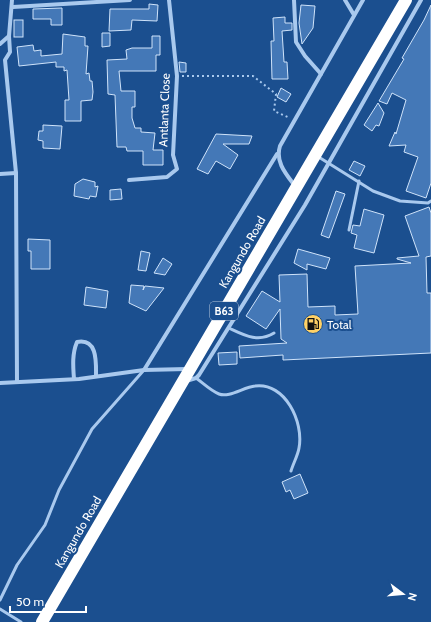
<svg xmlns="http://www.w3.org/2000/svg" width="431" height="622" font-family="Cabin,sans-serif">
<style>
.building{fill:#4478b7;stroke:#cfe3fa}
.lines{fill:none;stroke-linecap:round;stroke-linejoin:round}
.path{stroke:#a9c9ee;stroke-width:2;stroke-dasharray:2 3;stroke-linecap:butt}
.lane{stroke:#a9c9ee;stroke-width:3}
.street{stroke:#a9c9ee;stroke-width:4}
.highway{stroke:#fff;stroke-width:12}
.labels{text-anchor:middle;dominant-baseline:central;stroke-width:4;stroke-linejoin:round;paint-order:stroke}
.shield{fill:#1b4f8f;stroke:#bbcadd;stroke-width:1}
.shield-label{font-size:11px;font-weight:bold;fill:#fff}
.street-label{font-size:12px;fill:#fff;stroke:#1b4f8f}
.poi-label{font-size:12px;fill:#fff;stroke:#1b4f8f;text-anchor:start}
</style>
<rect width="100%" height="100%" fill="#1b4f8f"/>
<g class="building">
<polygon points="149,4 158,5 157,21 132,20 131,30 109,31 110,9 149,9"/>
<polygon points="301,5 315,6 313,28 302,44 299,23"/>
<polygon points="431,5 431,183 426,198 406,191 418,157 404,152 406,145 389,146 395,132 396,134 406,100 392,93 387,104 379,101 404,59 402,58 424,20"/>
<polygon points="62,8 62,25 51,25 51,19 33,19 33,9"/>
<polygon points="285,17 285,23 292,23 292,30 282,31 284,62 287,62 288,79 272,79 271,41 274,41 273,18"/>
<rect x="14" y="20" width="9" height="17"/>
<polygon points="102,33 110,33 110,46 102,47"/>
<polygon points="63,34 85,37 85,46 88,46 86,74 89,73 90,81 92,81 93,92 92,100 81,101 81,121 65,121 65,100 69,100 67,70 64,71 64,67 56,67 56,62 19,66 17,47 33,45 34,51 41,50 41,56 62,54"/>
<polygon points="152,36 160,36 160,55 156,55 156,71 119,71 121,91 135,91 135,107 132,107 132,118 135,128 141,128 141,132 155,133 153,150 163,150 163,165 143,165 143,151 127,151 126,147 117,147 115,95 108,94 107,60 127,59 126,50 132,48 152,48"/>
<polygon points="179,62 186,63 186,72 180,72"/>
<polygon points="281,88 291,94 286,102 277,97"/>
<polygon points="378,103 384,113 379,126 376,125 372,131 364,125"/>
<polygon points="43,125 62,126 60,149 43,148 43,141 38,140 39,131 43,131"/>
<polygon points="216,134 252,136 249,144 223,144 238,155 230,169 216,161 208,174 197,169"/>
<polygon points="354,161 365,166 360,176 349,170"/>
<polygon points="83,179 95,182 95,187 98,186 96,197 90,196 89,199 74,196 75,184"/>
<polygon points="121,189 122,199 110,200 110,190"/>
<polygon points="336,191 345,194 329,238 321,235"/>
<polygon points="429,207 431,213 431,256 426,257 427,293 431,293 431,353 283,360 283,355 240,358 239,346 287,343 281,339 280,309 266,329 246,316 262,291 280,302 279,275 307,274 308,307 335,306 335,315 358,314 355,266 411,263 397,259 397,258 419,256 405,216"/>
<polygon points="364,209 384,215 374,253 354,248 357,235 351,233 353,225 360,226"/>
<polygon points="28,239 50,240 50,269 31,269 31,251 28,251"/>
<polygon points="298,249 330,258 326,269 307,264 307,270 294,263"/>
<polygon points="141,251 150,253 146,271 138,270"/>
<polygon points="163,258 172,264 165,275 154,273"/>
<polygon points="131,285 144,286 143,290 145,286 164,288 146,311 129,303"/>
<polygon points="86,287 108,291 106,308 84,305"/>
<polygon points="237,352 237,364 219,365 218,353"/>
<polygon points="300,474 308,493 294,499 290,490 286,492 282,482"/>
</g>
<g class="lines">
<polyline class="path" points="182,76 253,76 276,94 274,111 290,118"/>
<g class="lane">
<polyline points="317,156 373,191 400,201 428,203 431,201"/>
<polyline points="349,230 359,181"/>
<path d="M229,328C244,335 258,343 274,333"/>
<path d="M196,378C203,383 211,391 219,394C229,398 244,387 255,386C285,382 304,422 299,448C298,455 293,464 291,471"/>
<polyline points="0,600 17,565 45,525 59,490 92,429 144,370"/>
<polyline points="0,609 21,622"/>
</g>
<g class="street">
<polyline points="12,0 9,36 10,52 5,60 16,173 17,382"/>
<polyline points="294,0 296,42 305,56 321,74"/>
<polyline points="345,0 354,15"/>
<polyline points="13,7 130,0"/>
<polyline points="0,44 9,36"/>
<polyline points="0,174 16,173"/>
<polyline points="129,180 167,177 177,169 173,155 177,76 169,0"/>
<path d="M295,186C286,174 275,162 280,146L363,0"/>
<polyline points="144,370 277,154"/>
<path d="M74,379C73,366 72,354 77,342C98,338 96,363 96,376"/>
<polyline points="186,381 196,378 199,375 305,205 421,0"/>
<polyline points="0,383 79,379 144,370 187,369"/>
</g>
<polyline class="highway" points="42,622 406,0"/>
</g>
<defs>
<g id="fuel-disc" transform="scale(1)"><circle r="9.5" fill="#ffd166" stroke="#1b4f8f"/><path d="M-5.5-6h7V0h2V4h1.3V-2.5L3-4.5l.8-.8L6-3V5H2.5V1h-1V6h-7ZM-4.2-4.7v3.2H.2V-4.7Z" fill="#111"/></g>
</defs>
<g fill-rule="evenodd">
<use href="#fuel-disc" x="313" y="324"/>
</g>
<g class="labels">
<rect class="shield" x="210" y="302" width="28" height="18" rx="3"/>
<g class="shield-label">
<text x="224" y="311">B63</text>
</g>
<g class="street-label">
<text transform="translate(164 110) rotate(-88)">Antlanta Close</text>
<text transform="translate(242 252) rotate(-60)">Kangundo Road</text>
<text transform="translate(78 532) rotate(-60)">Kangundo Road</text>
</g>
<g class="poi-label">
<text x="327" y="324">Total</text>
</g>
</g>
<g transform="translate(403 594) rotate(106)" stroke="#1b4f8f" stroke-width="3" paint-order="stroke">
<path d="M0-3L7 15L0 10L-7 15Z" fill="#ffffff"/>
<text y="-6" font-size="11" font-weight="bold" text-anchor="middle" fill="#ffffff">N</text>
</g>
<path d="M10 606v6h76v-6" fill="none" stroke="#ffffff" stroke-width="2"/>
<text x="16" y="606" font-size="12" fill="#ffffff" stroke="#1b4f8f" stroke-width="3" paint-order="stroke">50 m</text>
</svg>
